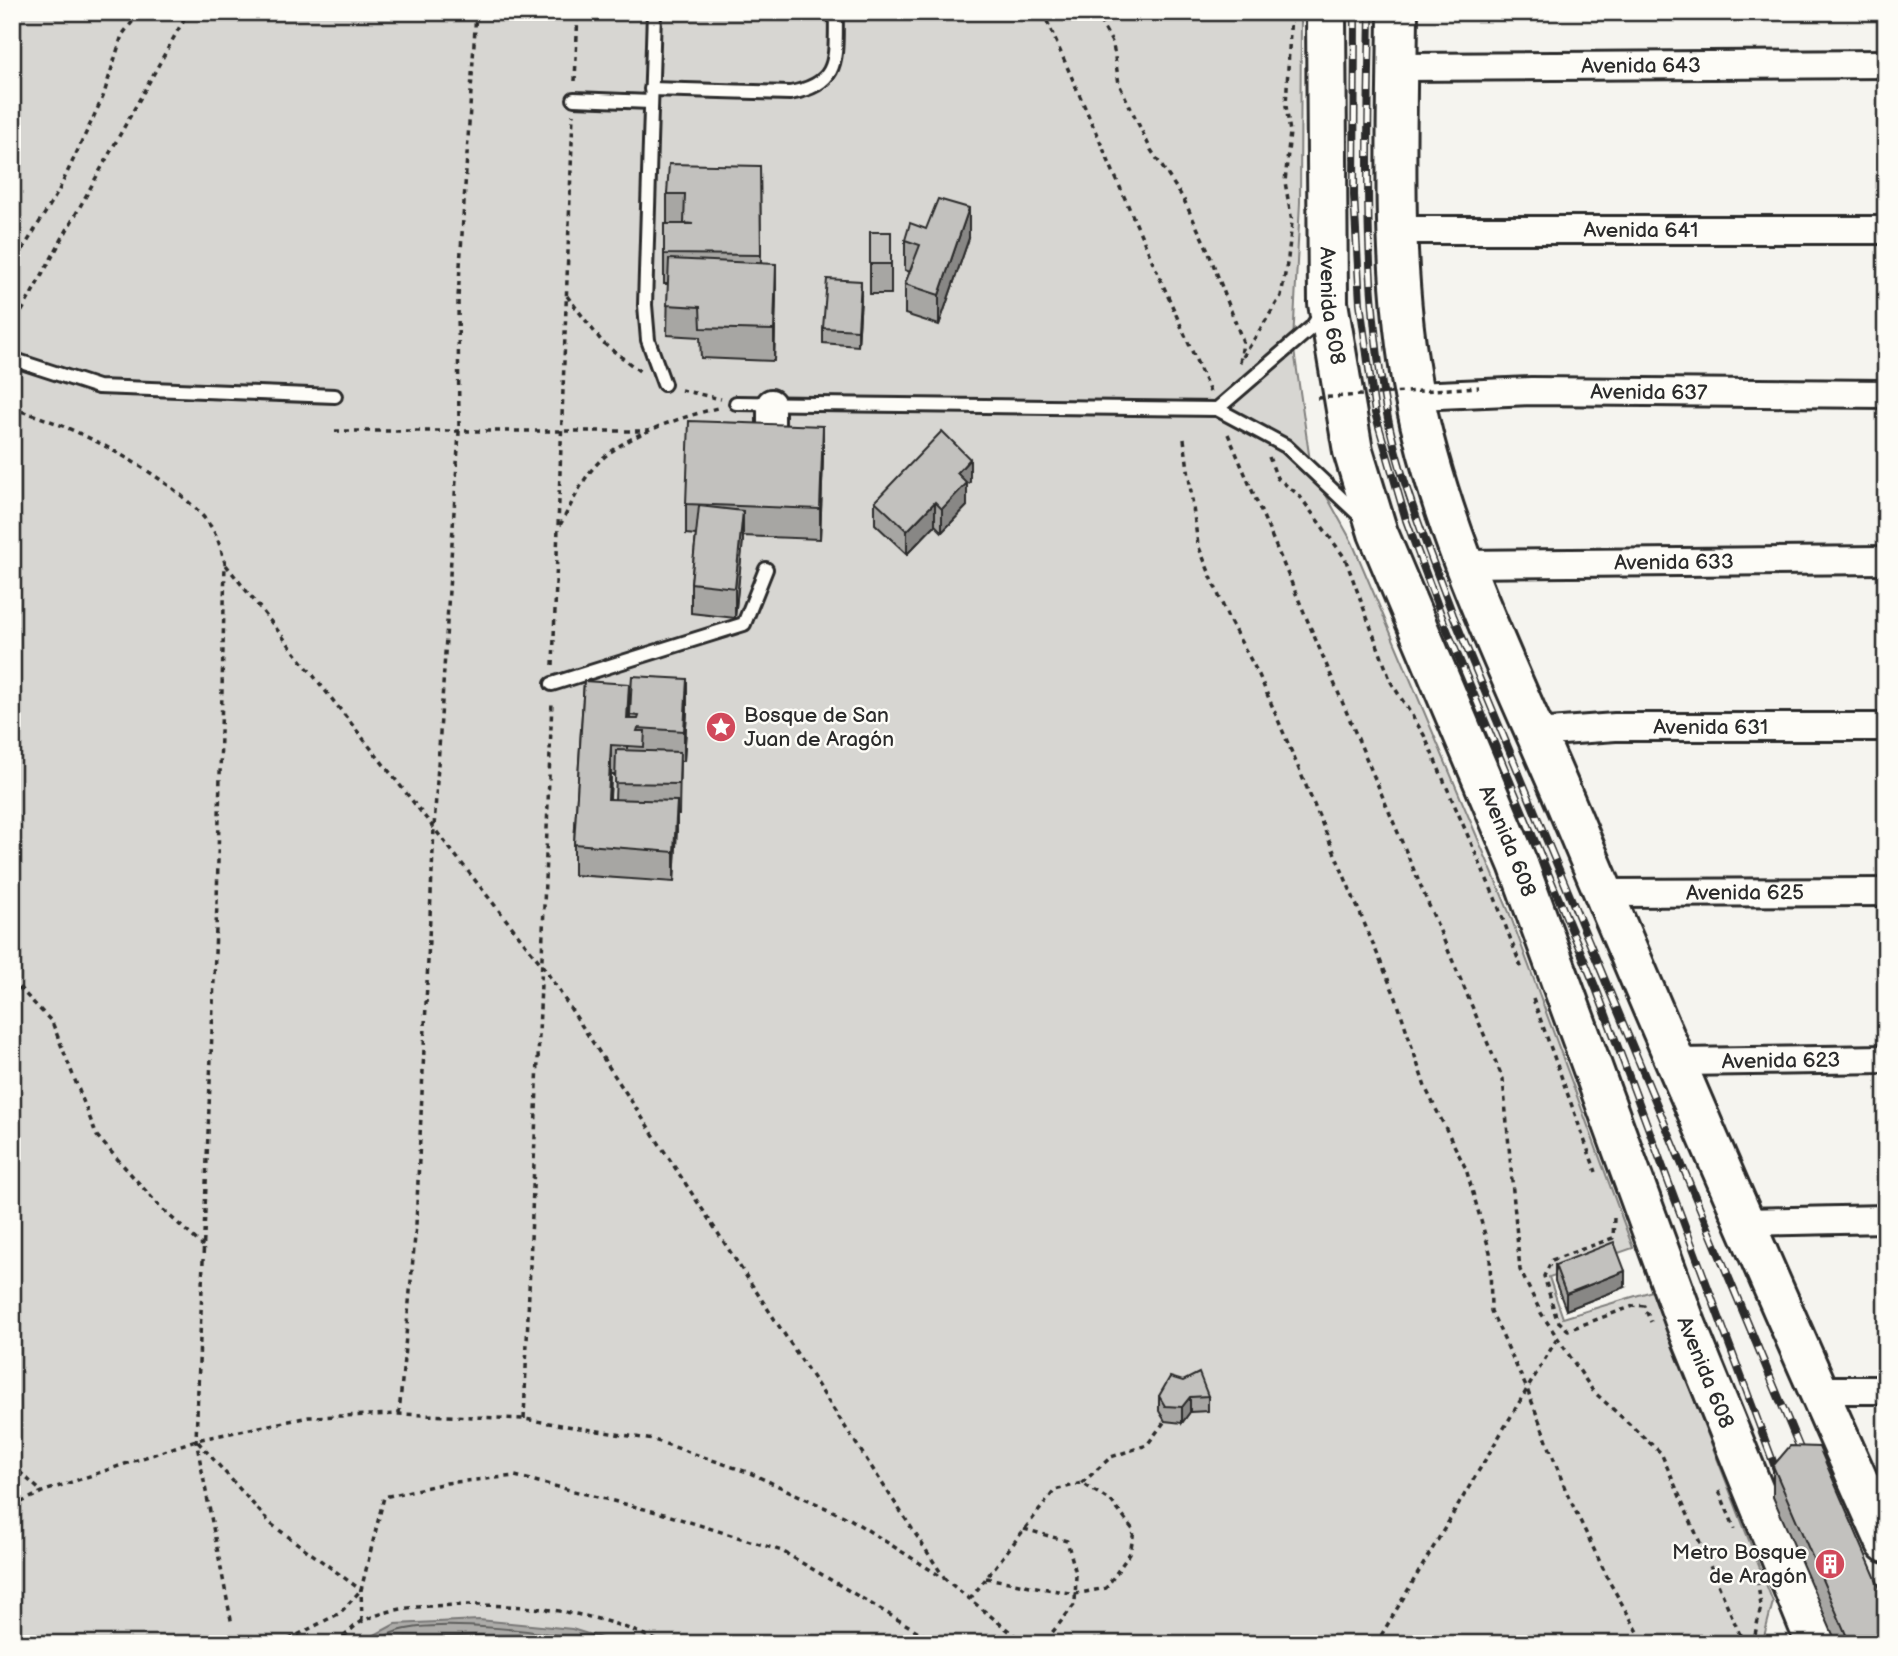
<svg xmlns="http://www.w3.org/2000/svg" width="1898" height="1656" font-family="'Balsamiq Sans',sans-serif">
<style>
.green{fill:#d7d6d2;stroke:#81807e;stroke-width:2}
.water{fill:#adaca9;stroke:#797877;stroke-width:2}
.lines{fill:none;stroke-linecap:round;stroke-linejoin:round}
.shore{stroke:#5f5f5d;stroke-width:2}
.lane-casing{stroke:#2b2b2b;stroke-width:18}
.street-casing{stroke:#2b2b2b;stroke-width:32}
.highway-casing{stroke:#2b2b2b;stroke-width:44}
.path{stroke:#2b2b2b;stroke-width:3.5;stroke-dasharray:5 5;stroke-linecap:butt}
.lane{stroke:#fdfcf7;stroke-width:12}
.street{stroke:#fdfcf7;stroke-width:26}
.highway{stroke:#fdfcf7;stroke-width:38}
.rail-casing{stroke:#2b2b2b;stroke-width:8}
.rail{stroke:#fdfcf7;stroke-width:5;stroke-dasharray:16;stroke-linecap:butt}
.path-bridge{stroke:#2b2b2b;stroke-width:3.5;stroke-dasharray:5 5;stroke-linecap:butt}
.wall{fill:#a7a6a3;stroke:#2b2b2b;stroke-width:2;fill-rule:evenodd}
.shaded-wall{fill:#888785;stroke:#2b2b2b;stroke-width:2}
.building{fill:#c2c1be;stroke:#2b2b2b;stroke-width:2}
.labels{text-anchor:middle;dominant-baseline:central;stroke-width:5;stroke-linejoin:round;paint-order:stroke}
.street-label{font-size:21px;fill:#2b2b2b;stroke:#fdfcf7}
.poi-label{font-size:21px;fill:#2b2b2b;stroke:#fdfcf7;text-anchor:start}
</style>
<rect width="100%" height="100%" fill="#f5f4ef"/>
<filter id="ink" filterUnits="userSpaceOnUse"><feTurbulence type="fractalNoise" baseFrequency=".0143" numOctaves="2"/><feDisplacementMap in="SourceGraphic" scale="14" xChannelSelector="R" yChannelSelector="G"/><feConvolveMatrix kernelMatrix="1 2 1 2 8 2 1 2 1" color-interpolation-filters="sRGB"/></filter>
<g filter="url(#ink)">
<polygon class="green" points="12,12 1301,12 1300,202 1293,343 1311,468 1352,542 1509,912 1633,1248 1549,1277 1563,1318 1652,1291 1773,1602 1762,1644 12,1644"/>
<polygon class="water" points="479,1620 572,1629 620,1644 358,1644 395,1624"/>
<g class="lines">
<g class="shore">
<path d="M370,1644C378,1640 386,1635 395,1632C435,1618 554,1631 596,1644"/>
<polyline points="390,1644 399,1639 479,1635 558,1644"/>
</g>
<g class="lane-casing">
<g id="lane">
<polyline points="654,12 645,305 648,340 664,384"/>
<path d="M651,89L790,93C842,84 835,57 836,12"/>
<polyline points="574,99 651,102"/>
<polyline points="12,359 98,387 335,396"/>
<polyline points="736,403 1217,409 1286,446 1360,516"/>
<polyline points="1217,409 1312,327 1322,312"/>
<polyline points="552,684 744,624 766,569"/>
</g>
</g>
<g class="street-casing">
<g id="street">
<path id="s1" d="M1398,67L1886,64"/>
<path id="s2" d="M1398,230H1886"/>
<path id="s3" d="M1415,396L1531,391L1886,394"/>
<polyline points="771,455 771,403"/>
<path id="s4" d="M1464,564L1886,560"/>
<path id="s5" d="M1536,733L1615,727H1886"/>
<path id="s6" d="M1603,893L1886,892"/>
<path id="s7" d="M1678,1062L1886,1059"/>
<polyline points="1745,1222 1886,1219"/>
<polyline points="1819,1390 1886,1390"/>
</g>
</g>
<g class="highway-casing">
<g id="highway">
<path id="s8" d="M1326,12L1328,303L1353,451L1378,533L1518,864L1686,1324L1816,1644"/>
<path d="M1398,12C1397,140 1390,270 1414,395C1442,539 1511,673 1568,808C1671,1054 1777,1299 1886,1543"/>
</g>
</g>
<g class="path">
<polyline points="1043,12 1210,392"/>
<polyline points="1095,12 1113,44 1119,84 1151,150 1183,198 1207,248 1243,342 1240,363"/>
<polyline points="575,81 578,12"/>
<polyline points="12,267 58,192 103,97 122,35 140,12"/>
<polyline points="567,296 603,343 642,373"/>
<polyline points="12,329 188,12"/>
<polyline points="1243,357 1281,296 1288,258 1292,222 1285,182 1290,132 1286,106 1291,12"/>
<polyline points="681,390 721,399"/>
<path d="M12,409C68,421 176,478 209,524C218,535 221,550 225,563L217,903L196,1440L232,1625"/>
<polyline points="335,431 649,431"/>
<polyline points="1228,434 1503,1079 1520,1270 1541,1313 1593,1391 1661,1453 1744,1644"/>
<polyline points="1184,439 1198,545 1228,618 1259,675 1396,998 1425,1087 1466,1169 1490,1252 1491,1311 1527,1389 1566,1491 1610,1583 1645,1644"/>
<polyline points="1269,457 1277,478 1299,495 1345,558 1391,682 1424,735 1495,898 1523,972"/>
<path d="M560,525C570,508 578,488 590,472C617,436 679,418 721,407"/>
<polyline points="226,565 542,965 945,1579"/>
<polyline points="553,665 573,114"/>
<polyline points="12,980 52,1022 97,1136 160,1207 203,1246"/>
<polyline points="1533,999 1596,1172"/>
<polyline points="1614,1218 1613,1238 1552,1260 1544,1276 1557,1320 1568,1330 1636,1305 1644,1306 1651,1322"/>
<polyline points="399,1414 416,1225 434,828 459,432 458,298 476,12"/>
<polyline points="524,1419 552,701"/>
<polyline points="198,1442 271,1524 361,1590"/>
<polyline points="12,1465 42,1492"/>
<polyline points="1082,1483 1111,1457 1147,1445 1165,1421"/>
<polyline points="1719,1491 1735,1529"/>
<polyline points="12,1507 42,1492 196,1440 309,1417 399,1414 524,1419 654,1440 750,1473 850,1519 945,1579 1025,1644"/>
<polyline points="1024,1529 1067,1541 1076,1573 1075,1604 1043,1644"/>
<polyline points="970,1599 1055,1490 1082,1483 1112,1502 1134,1531 1130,1553 1106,1588 1075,1594 986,1578"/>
<polyline points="362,1621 361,1590 384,1497 446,1483 515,1476 664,1514 782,1551 939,1644"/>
<polyline points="280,1644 340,1613 360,1591"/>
<path d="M337,1644C345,1636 355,1624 365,1620C398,1605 430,1606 466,1605C536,1605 601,1612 664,1644"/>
<polyline points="1376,1644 1558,1337"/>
<polyline points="1753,1644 1761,1606 1758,1584"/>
</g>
<use href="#lane" class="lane"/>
<use href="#street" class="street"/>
<use href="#highway" class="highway"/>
<g class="rail-casing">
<g id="rail">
<polyline points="1355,12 1354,195 1360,303 1375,413 1406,520 1443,620 1597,991 1781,1483"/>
<path d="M1370,12C1368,144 1362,278 1386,409C1399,479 1428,548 1453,615L1806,1463"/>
</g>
</g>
<use href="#rail" class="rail"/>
<polyline class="path-bridge" points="1317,398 1479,387"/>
</g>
<g class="wall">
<polygon points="760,166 761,263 776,294 774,361 701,358 700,337 667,335 668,284 664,284 664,224 667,224 667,194"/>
<polygon points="926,229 969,238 939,325 905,314 905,284 910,272 905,270 905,240"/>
<rect x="870" y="232" width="21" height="62"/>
<polygon points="861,297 858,346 823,343 823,328"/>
<polygon points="823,457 820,539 743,536 735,618 691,613 691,583 696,535 686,534 686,504"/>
<polygon points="970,482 967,484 967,506 942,532 935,525 907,554 875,524 875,501"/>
<path d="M632,676L687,710L684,761H680L679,815H677L674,882L574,875V844L584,681L630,719ZM611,775H616L615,800L610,799Z"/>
<polygon points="1555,1265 1625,1287 1566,1310 1555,1281"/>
<polygon points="1159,1396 1208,1396 1208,1411 1190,1412 1182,1423 1165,1421 1159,1411"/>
<polygon points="1773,1466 1886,1644 1837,1644 1773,1497"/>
</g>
<g class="shaded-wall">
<polygon points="969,208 969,238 939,325 939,295"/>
<polygon points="776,264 776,294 774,361 774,330"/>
<polygon points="861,281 861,297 858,346 858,330"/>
<polygon points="823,426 823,457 820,539 820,509"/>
<polygon points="970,459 970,482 967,484 967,506 942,532 942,509 957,473"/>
<polygon points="935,502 935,525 907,554 907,531"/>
<polygon points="743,511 743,541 735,618 735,588"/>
<polygon points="687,679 687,710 684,761 684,731"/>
<polygon points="629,684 629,714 627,749 627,719"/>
<polygon points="611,745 611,775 608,830 608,799"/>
<polygon points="677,801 677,831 674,882 674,852"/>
<polygon points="1625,1271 1625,1287 1566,1310 1566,1294"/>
<polygon points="1190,1397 1190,1412 1182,1423 1182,1407"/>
</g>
<g class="building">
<polygon points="669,164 760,166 761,255 664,254 664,224 693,224 684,223 685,194 667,194"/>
<polygon points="938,199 969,208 939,295 905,284 920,245 905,240 910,223 926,229"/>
<rect x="870" y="232" width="21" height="32"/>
<polygon points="669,259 776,264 774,330 701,328 700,307 667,305"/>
<polygon points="827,279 861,281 858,330 823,328"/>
<polygon points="689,421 823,426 820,509 686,504"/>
<polygon points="942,431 970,459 957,473 967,483 942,509 935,502 907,531 875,501"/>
<polygon points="699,506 743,511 735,588 691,583"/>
<polygon points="632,676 687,679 684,731 638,728 637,731 645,731 644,747 611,745 608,799 677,801 674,852 574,844 584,681 629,684 627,719 638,719 639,716 630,715"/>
<polygon points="616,750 680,752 679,784 615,783"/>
<polygon points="1614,1242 1625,1271 1566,1294 1555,1265"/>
<polygon points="1199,1373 1208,1396 1190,1397 1182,1407 1165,1406 1159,1396 1170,1377 1183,1381"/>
<polygon points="1790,1446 1819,1447 1886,1602 1886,1644 1850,1644 1773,1466"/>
</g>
</g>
<defs>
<g id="sight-disc" transform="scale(1.575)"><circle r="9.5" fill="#d1495b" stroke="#fdfcf7"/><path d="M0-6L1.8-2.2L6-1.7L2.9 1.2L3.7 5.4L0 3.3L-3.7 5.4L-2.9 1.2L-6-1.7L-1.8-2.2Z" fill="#fff"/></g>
<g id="building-disc" transform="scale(1.575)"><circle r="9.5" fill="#d1495b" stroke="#fdfcf7"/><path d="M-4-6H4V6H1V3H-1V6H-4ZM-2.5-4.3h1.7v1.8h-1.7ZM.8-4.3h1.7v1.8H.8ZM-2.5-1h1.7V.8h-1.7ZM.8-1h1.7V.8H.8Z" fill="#fff"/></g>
</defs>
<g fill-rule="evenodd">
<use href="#sight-disc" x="721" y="727"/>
<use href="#building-disc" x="1830" y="1564"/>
</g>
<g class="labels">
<g class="street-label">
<text stroke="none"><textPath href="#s1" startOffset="243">Avenida 643</textPath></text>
<text stroke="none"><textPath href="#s2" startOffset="243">Avenida 641</textPath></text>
<text stroke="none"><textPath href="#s8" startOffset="294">Avenida 608</textPath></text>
<text stroke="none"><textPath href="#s3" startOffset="234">Avenida 637</textPath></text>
<text stroke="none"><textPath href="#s4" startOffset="210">Avenida 633</textPath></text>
<text stroke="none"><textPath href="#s5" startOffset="175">Avenida 631</textPath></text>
<text stroke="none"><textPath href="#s8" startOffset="861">Avenida 608</textPath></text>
<text stroke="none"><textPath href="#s6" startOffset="142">Avenida 625</textPath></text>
<text stroke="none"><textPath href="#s7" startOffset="103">Avenida 623</textPath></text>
<text stroke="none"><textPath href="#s8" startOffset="1428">Avenida 608</textPath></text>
</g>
<g class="poi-label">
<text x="744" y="715">Bosque de San<tspan x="744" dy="24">Juan de Aragón</tspan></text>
<text x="1807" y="1552" text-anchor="end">Metro Bosque<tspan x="1807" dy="24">de Aragón</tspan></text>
</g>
</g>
<rect width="1898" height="1656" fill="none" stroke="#fdfcf7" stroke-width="42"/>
<rect x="21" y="21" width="1856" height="1614" fill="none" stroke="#2b2b2b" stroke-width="2.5" filter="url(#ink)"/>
</svg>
